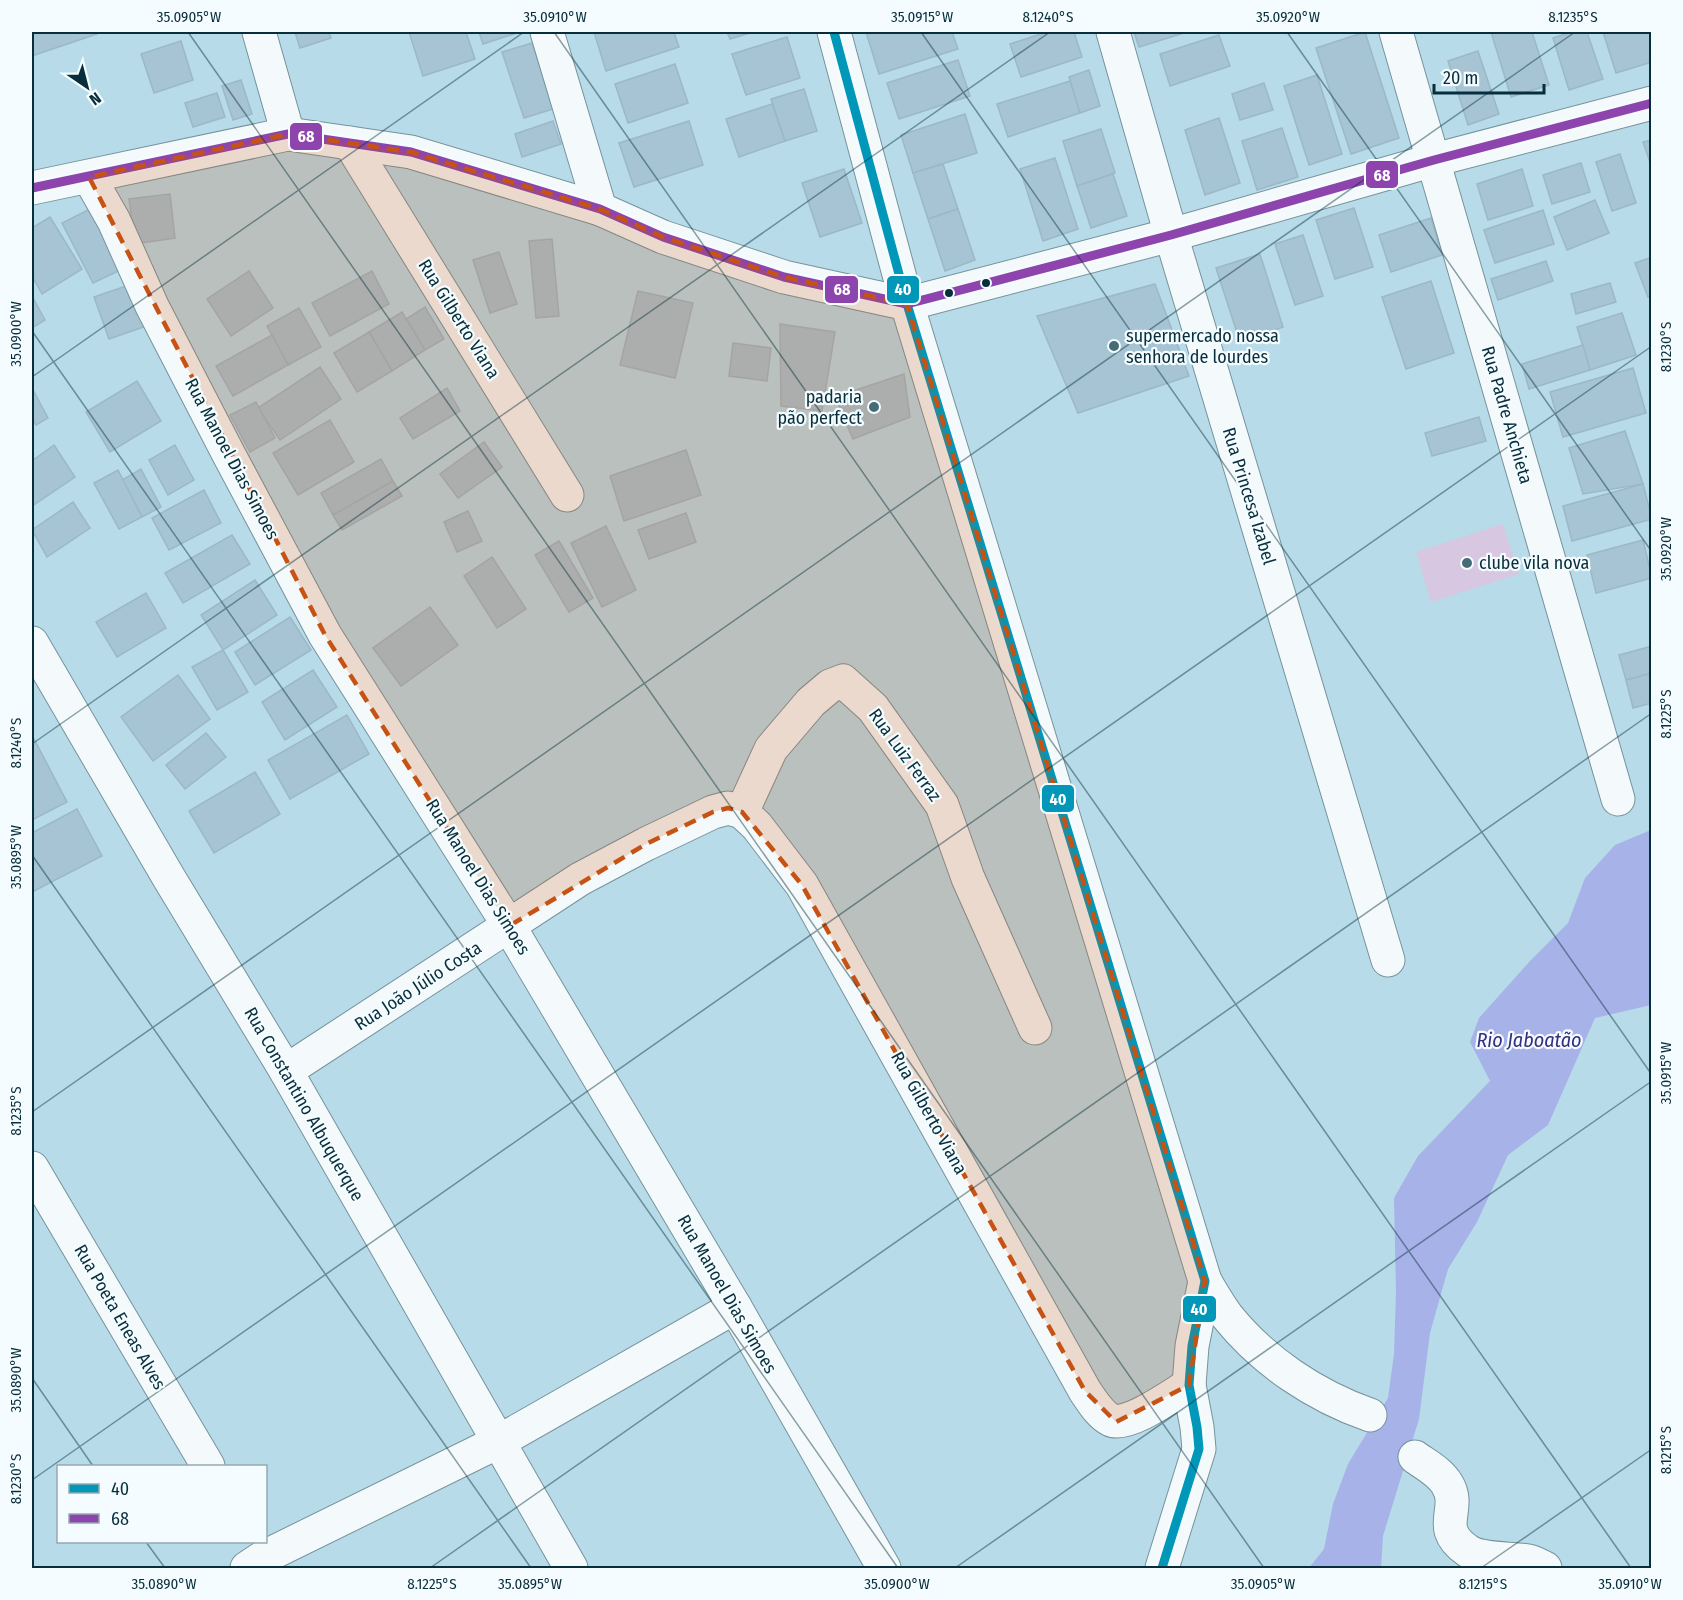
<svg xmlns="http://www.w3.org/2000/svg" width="1683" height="1600" font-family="'Fira Sans Condensed',sans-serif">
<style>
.green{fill:#d8c7e1}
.water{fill:#a6b2e8}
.building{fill:#a6c4d4;stroke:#9cb8c7;stroke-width:1.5}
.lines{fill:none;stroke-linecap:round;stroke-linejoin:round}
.street-casing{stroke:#76939d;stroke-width:35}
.secondary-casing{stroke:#76939d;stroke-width:35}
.street{stroke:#f4fafc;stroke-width:33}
.secondary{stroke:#f4fafc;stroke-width:33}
.bus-1-casing{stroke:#f4fcff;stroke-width:14}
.bus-2-casing{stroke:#f4fcff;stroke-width:14}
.bus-1{stroke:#0197b8;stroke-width:9}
.bus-2{stroke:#8e44ad;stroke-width:9}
.marked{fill:#c65313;fill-opacity:0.2;stroke:#c65313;stroke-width:4.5;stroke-dasharray:12 8;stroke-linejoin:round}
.ticks{fill:none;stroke:#072e3a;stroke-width:1.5;stroke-opacity:0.45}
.bus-dot{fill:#072e3a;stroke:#f4fcff;stroke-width:2}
.poi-dot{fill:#456b77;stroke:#f4fcff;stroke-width:2}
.labels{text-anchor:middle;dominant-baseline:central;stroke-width:4.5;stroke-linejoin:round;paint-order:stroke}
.street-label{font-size:18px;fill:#072e3a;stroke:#f4fcff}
.poi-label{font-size:18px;fill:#072e3a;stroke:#f4fcff;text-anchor:start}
.water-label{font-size:20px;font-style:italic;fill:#352d7f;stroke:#f4fcff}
.line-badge{stroke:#f4fcff;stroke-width:2}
.badge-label{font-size:16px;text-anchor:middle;font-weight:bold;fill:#fff}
.neatline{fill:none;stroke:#072e3a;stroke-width:2}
.ticks-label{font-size:15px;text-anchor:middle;fill:#072e3a}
</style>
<rect width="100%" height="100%" fill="#b7dbe8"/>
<polygon class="green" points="1503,524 1519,574 1431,602 1416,552"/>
<polygon class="water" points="1651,830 1651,1005 1595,1018 1548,1125 1508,1155 1477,1222 1448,1269 1430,1333 1419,1419 1383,1536 1381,1568 1309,1568 1324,1549 1333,1504 1348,1464 1388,1398 1394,1354 1396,1292 1394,1198 1418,1156 1490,1081 1470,1042 1479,1018 1531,960 1568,923 1585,878 1615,845"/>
<g class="building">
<polygon points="32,32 97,32 97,34 32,56"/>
<polygon points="295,32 329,32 331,38 300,48"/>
<polygon points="409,32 466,32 475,59 423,76"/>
<polygon points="479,32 520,32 483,44"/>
<polygon points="594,32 674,32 679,47 606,71"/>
<polygon points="727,32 753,32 730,39"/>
<polygon points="866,32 952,32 958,49 879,74"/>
<polygon points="1047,32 1074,32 1082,57 1021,77 1010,44"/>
<polygon points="1134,32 1187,32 1139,47"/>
<polygon points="1365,32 1399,138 1351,154 1316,48"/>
<polygon points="1491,32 1532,32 1549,85 1511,97"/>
<polygon points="1571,32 1587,32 1603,79 1569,90 1553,38"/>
<polygon points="1603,32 1652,32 1652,62 1616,73"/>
<polygon points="1219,35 1230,66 1170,86 1160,54"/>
<polygon points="787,37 800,78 746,95 732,54"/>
<polygon points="181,41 193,80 154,93 141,54"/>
<polygon points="532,43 553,109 524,118 502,52"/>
<polygon points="1478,51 1499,114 1468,125 1448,61"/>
<polygon points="958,60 970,96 899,119 887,83"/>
<polygon points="675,64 688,103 628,123 615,84"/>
<polygon points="1089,70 1100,106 1080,113 1069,77"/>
<polygon points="1317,75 1342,154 1309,165 1284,86"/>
<polygon points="241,80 252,114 233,120 222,86"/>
<polygon points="1070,81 1080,113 1008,137 997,104"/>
<polygon points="1264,83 1273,110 1240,120 1232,94"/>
<polygon points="804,89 817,131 785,141 771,99"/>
<polygon points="217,93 225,117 193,127 185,103"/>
<polygon points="772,104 785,141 739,157 726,119"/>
<polygon points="965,114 977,153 913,173 901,135"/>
<polygon points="1219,118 1240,183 1205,195 1185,130"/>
<polygon points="553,121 561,144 522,157 515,134"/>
<polygon points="689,121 703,165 634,187 619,143"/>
<polygon points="1282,128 1298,177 1257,190 1242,141"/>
<polygon points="1101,129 1115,173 1077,186 1063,141"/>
<polygon points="1652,140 1652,168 1643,142"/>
<polygon points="1620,154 1636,203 1612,211 1596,162"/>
<polygon points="1055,158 1078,229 1043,241 1020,169"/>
<polygon points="1581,163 1590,192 1552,204 1543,175"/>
<polygon points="943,164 958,209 928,219 913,173"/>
<polygon points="844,169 862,223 820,237 802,183"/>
<polygon points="1522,169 1533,206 1488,220 1477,184"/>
<polygon points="1113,174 1127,216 1091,228 1077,186"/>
<polygon points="170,194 175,238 135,244 129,199"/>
<polygon points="1595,200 1609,233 1567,250 1554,217"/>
<polygon points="92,208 123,269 93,283 62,223"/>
<polygon points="1354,208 1373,267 1335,279 1316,220"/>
<polygon points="958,209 975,260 945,271 928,219"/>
<polygon points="1543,210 1554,244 1495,263 1484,230"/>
<polygon points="50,217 82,269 42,294 32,276 32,228"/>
<polygon points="1431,218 1442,255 1391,272 1379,235"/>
<polygon points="1303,235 1323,296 1295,305 1275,244"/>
<polygon points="552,239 559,316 536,318 529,241"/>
<polygon points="499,252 517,304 490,313 473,260"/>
<polygon points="1260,254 1283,327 1240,342 1216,268"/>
<polygon points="1652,257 1652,296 1648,297 1635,263"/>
<polygon points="1546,261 1553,281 1498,300 1491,279"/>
<polygon points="249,271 273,308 231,336 207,299"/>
<polygon points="372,271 389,304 330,336 312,303"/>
<polygon points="1431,281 1454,353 1406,369 1382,297"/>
<polygon points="138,282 152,324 109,339 94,297"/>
<polygon points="1610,283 1616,302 1576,314 1571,294"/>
<polygon points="1155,284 1189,376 1078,413 1037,316"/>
<polygon points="638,291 693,303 675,378 620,365"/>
<polygon points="32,296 45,320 32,328"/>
<polygon points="425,307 444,339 425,350 406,319"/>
<polygon points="299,308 321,347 288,365 267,326"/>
<polygon points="402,312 425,350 392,371 369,332"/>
<polygon points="1622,313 1636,355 1590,370 1577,327"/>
<polygon points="780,324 835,332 822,411 781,406"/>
<polygon points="369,332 392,371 357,392 334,353"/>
<polygon points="272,335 288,365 233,396 216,366"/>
<polygon points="733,343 771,348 767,381 729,376"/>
<polygon points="1583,345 1590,370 1529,389 1522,364"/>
<polygon points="320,367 341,399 280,440 258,408"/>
<polygon points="1633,368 1646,413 1563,437 1550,392"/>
<polygon points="904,374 910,417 853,439 835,397"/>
<polygon points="137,381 161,421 110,452 86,412"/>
<polygon points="32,388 48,418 36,425 32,418"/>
<polygon points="447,388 460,411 413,439 400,418"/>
<polygon points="256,402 275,438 250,452 230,415"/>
<polygon points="1479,417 1486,441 1432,456 1425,433"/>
<polygon points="330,420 354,462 298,495 273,453"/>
<polygon points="1625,431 1643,484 1583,494 1569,448"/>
<polygon points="484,442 502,467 458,498 440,474"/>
<polygon points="54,445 75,477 32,506 32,461"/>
<polygon points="175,445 194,480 168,495 149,460"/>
<polygon points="686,450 701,495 624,521 610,476"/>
<polygon points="381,459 393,481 333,515 321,493"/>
<polygon points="141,469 161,507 142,517 122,480"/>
<polygon points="118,470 142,517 119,529 94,483"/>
<polygon points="393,481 402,496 342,530 333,515"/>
<polygon points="1643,484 1652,519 1572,541 1563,506"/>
<polygon points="204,490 221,523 169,550 152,518"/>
<polygon points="73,502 90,528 47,557 32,530"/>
<polygon points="468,511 482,541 457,552 444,522"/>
<polygon points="686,513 696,542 649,559 638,530"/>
<polygon points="606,526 636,590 602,607 571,543"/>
<polygon points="232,535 250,564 183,603 165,573"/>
<polygon points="1643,540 1652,578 1596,593 1587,555"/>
<polygon points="559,541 593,598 569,612 535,555"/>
<polygon points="492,557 526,609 497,628 464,576"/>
<polygon points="255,580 277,615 223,650 201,615"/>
<polygon points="146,593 166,628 117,657 96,622"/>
<polygon points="430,607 458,645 401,686 373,648"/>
<polygon points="290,617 311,650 255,685 235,652"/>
<polygon points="1652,646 1652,673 1626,680 1619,655"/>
<polygon points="223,650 248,692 217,710 192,667"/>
<polygon points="313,670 337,707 285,740 262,702"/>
<polygon points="1652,673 1652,703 1633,708 1626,680"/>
<polygon points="178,675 210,719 153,761 121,717"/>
<polygon points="347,715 369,754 290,799 268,760"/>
<polygon points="206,733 226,757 185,789 166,765"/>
<polygon points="32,735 67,802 32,820"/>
<polygon points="255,772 280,814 214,853 189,811"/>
<polygon points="77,809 102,856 32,892 32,833"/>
</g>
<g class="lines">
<g class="street-casing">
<g id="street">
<polyline points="259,32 288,134"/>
<polyline points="547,32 600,209"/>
<polyline points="834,32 907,304 1205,1281 1192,1346 1189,1385 1197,1427 1199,1449 1162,1568"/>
<polyline points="1113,32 1171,235 1388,960"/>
<polyline points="1396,32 1618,799"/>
<polyline points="350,143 567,495"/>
<polyline points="89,177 114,221 152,306 228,453 325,635 509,926 735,1307 884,1568"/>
<polyline points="32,643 169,878 286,1071 571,1568"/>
<polyline points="742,812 771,749 811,702 830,686 843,681 873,708 942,805 968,878 1035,1028"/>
<path d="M286,1071L580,879L646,844L713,812L728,808L742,812L757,826L802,885L1085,1391C1092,1401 1100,1415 1111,1420C1127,1428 1174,1394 1189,1385"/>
<polyline points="32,1168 208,1466"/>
<path d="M1205,1281C1212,1293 1219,1305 1227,1316C1263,1361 1315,1396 1370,1415"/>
<path d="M1415,1457C1426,1465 1440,1472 1447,1484C1463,1510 1433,1527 1468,1551C1481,1560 1512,1558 1528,1561C1534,1562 1540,1566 1545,1568"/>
<polyline points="247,1568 262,1558 498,1442 735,1307"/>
</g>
</g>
<g class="secondary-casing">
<polyline id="secondary" points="32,188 288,134 411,152 600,209 663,237 784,277 907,304 1171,235 1434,160 1652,103"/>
</g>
<use href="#street" class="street"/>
<use href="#secondary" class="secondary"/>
<g class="bus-1-casing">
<polyline id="bus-1" points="834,32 907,304 1205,1281 1192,1346 1189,1385 1197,1427 1199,1449 1162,1568"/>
</g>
<g class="bus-2-casing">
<polyline id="bus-2" points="32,188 288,134 411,152 600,209 663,237 784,277 907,304 1171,235 1434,160 1652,103"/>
</g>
<use href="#bus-1" class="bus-1"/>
<use href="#bus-2" class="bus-2"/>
</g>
<path class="marked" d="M288,134L411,152L600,209L663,237L784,277L907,304L1205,1281L1189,1385L1116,1422L1085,1391L802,885L742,812L728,808L713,812L646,844L509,926L325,635L89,177Z"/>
<path class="ticks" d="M188,32L1264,1568M554,32L1631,1568M921,32L1652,1075M1287,32L1652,552M32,331L898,1568M32,377L524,32M32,744L1050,32M32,855L531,1568M32,1112L1575,32M32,1378L93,1466M32,1480L1652,346M146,1542L165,1568M430,1568L1652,713M955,1568L1652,1081M1481,1568L1652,1449"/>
<g class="bus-dot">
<circle cx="986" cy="283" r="5"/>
<circle cx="949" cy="293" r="5"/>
</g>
<g class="poi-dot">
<circle cx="1114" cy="346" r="6"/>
<circle cx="874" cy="407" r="6"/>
<circle cx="1467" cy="563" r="6"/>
</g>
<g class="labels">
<g class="street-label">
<text transform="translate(459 319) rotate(58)">Rua Gilberto Viana</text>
<text transform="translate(1507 415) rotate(74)">Rua Padre Anchieta</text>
<text transform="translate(232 459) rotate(62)">Rua Manoel Dias Simoes</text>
<text transform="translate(1249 496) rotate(73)">Rua Princesa Izabel</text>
<text transform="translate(905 755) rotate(54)">Rua Luiz Ferraz</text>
<text transform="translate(478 877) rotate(58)">Rua Manoel Dias Simoes</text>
<text transform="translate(418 986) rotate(-33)">Rua João Júlio Costa</text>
<text transform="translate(304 1104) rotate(60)">Rua Constantino Albuquerque</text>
<text transform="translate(929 1113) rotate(61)">Rua Gilberto Viana</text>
<text transform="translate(727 1294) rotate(60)">Rua Manoel Dias Simoes</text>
<text transform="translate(120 1317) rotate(60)">Rua Poeta Eneas Alves</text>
</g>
<g class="poi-label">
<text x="1126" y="336">supermercado nossa<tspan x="1126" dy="21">senhora de lourdes</tspan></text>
<text x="862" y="397" text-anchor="end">padaria<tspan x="862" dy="21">pão perfect</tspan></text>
<text x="1479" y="563">clube vila nova</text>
</g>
<g class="water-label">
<text x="1529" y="1040">Rio Jaboatão</text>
</g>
</g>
<g class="line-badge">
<rect x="289" y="122" width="34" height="29" rx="6" fill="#8e44ad"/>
<rect x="1365" y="160" width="34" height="29" rx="6" fill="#8e44ad"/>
<rect x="886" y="275" width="34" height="29" rx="6" fill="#0197b8"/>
<rect x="824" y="275" width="35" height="29" rx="6" fill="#8e44ad"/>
<rect x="1041" y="784" width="34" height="29" rx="6" fill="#0197b8"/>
<rect x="1182" y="1295" width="35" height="28" rx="6" fill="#0197b8"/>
</g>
<g class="badge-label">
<text x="306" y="142">68</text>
<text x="1382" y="181">68</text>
<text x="903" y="295">40</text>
<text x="842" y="295">68</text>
<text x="1058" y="805">40</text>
<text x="1199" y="1315">40</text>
</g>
<rect width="1683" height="1600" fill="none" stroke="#f4fcff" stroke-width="66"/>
<rect x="57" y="1465" width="210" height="78" fill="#f4fcff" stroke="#95aab0" stroke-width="1.5"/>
<rect x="69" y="1484" width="30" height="9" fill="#0197b8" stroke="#95aab0" stroke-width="1.5"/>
<text x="111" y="1495" font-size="18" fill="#072e3a">40</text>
<rect x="69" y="1514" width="30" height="9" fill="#8e44ad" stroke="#95aab0" stroke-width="1.5"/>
<text x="111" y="1525" font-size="18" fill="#072e3a">68</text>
<g transform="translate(87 87) rotate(145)" stroke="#f4fcff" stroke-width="4.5" paint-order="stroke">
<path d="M0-4.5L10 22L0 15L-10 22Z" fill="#072e3a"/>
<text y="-9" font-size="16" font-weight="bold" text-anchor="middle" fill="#072e3a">N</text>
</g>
<path d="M1434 84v9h110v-9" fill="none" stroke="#072e3a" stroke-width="3"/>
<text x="1443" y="84" font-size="18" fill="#072e3a" stroke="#f4fcff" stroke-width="4.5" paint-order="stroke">20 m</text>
<rect x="33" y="33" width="1617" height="1534" class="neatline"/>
<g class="ticks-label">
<text x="189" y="22">35.0905°W</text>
<text x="555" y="22">35.0910°W</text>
<text x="922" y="22">35.0915°W</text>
<text x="1048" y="22">8.1240°S</text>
<text x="1288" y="22">35.0920°W</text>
<text x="1573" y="22">8.1235°S</text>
<text transform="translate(16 334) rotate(-90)" y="5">35.0900°W</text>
<text transform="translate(1666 347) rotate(-90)" y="5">8.1230°S</text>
<text transform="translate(1666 549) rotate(-90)" y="5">35.0920°W</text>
<text transform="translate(1666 714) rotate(-90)" y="5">8.1225°S</text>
<text transform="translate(16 743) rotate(-90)" y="5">8.1240°S</text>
<text transform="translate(16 857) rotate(-90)" y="5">35.0895°W</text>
<text transform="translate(1666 1073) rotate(-90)" y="5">35.0915°W</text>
<text transform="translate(16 1111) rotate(-90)" y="5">8.1235°S</text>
<text transform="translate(16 1380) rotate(-90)" y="5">35.0890°W</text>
<text transform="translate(1666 1450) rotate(-90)" y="5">8.1215°S</text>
<text transform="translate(16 1479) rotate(-90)" y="5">8.1230°S</text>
<text x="164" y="1589">35.0890°W</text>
<text x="432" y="1589">8.1225°S</text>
<text x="530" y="1589">35.0895°W</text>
<text x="897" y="1589">35.0900°W</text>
<text x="1263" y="1589">35.0905°W</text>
<text x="1483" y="1589">8.1215°S</text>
<text x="1630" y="1589">35.0910°W</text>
</g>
</svg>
